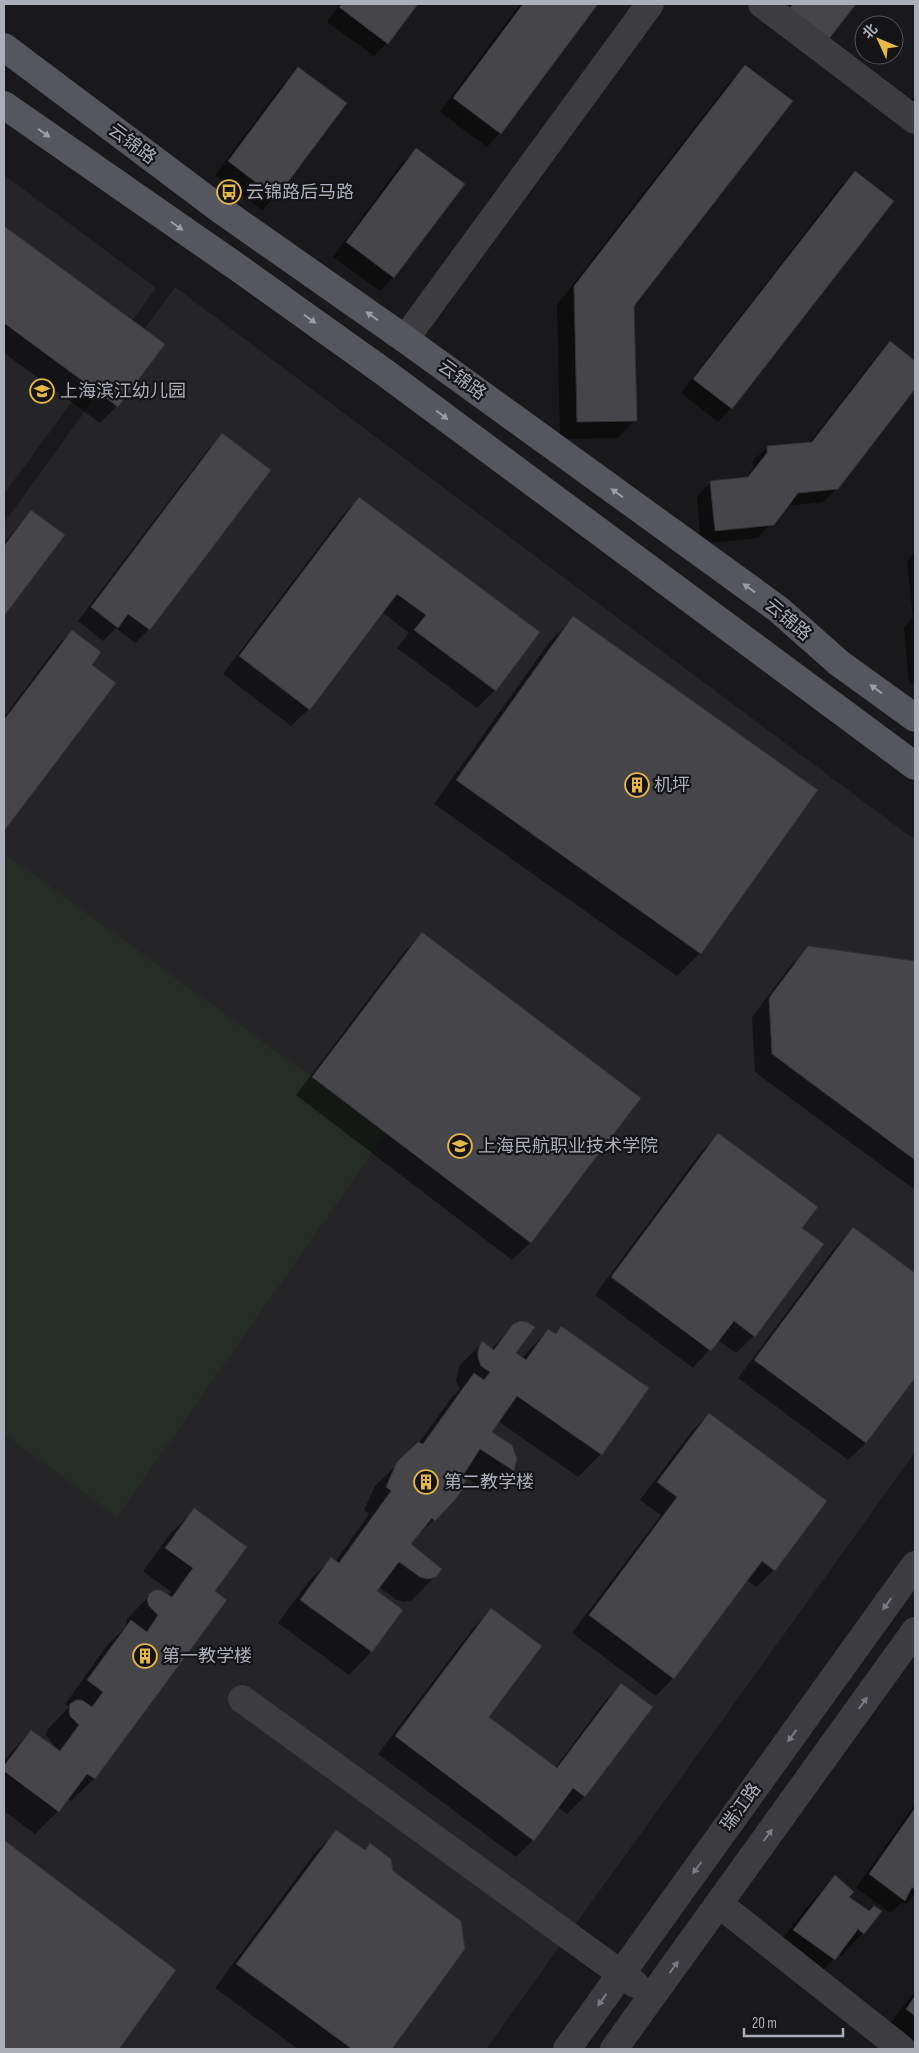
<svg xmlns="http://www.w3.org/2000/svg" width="919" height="2053" font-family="'Sofia Sans Condensed','Noto Sans SC',sans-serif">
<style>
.built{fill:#252528}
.pitch{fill:#252d26}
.shadow{fill:#0007}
.building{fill:#46464a;stroke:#333336}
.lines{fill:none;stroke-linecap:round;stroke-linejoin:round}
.minor{stroke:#3c3c41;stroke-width:28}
.major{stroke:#56575e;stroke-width:28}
.oneway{fill:#9b9da7}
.oneway2{fill:#7a7b83}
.labels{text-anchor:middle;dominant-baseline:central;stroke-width:4.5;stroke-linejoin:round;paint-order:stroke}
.street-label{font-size:18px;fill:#acafb9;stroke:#141416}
.poi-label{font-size:18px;fill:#acafb9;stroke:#141416;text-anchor:start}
</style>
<rect width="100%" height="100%" fill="#19191b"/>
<g class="built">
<polygon points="4,175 156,288 4,494"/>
<polygon points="175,287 915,840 915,1452 486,2049 4,2049 4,523"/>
</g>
<polygon class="pitch" points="4,853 387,1132 117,1517 4,1434"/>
<g class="shadow">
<polygon points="340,4 417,4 387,43 374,56 327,22"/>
<polygon points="520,4 597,4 500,133 487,147 440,112"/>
<polygon points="792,4 854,4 824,43 773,28"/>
<polygon points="746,66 633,305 635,420 618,438 560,439 557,305 728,84"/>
<polygon points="298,69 275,197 262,210 215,175 284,83"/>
<polygon points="915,94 915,129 898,116"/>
<polygon points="416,150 393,278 380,291 333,257 402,163"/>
<polygon points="855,173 731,408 718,422 681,393 841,186"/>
<polygon points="4,227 163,344 117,406 100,423 4,353"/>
<polygon points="890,343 915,362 915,387 837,488 823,502 787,506 758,538 701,544 697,496 711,482 745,479 754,467 753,461 767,447 809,443 876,357"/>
<polygon points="222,435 149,629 135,643 116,628 103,641 78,621 209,448"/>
<polygon points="359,498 538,632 495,690 477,708 397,648 409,633 382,612 309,709 291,726 223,674 342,516"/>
<polygon points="31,511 63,535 4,614 4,543"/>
<polygon points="915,551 915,683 909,684 904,628 913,617 907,562"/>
<polygon points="573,618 700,953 677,976 434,804 550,641"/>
<polygon points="72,631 90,665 114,684 4,829 4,717 58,645"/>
<polygon points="422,934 639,1098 530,1243 512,1260 296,1095 405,951"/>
<polygon points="809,948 915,962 915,1190 755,1072 752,1017 791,965"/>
<polygon points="718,1134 754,1336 736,1353 718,1340 693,1368 595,1295 701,1152"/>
<polygon points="853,1229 915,1274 915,1376 866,1443 848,1460 738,1378 836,1246"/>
<polygon points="514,1325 515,1353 522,1358 548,1330 554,1335 561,1328 647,1388 601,1454 578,1477 498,1421 490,1432 516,1459 513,1471 490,1493 465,1477 453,1501 409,1544 435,1576 412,1600 404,1602 397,1600 379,1587 376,1592 401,1610 371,1652 349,1675 278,1623 308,1582 331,1559 335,1562 369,1514 364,1510 375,1486 418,1444 452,1397 460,1389 456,1381 459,1366 482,1343 491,1349"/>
<polygon points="709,1414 774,1570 756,1587 747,1580 673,1678 656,1696 572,1633 661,1515 640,1500 691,1432"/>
<polygon points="194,1510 213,1591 225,1600 94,1779 71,1801 67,1798 58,1811 35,1834 4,1811 4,1760 31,1731 56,1750 57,1749 46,1735 48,1729 69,1707 65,1704 108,1644 126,1627 127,1619 150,1595 167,1596 171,1592 143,1571 171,1533"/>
<polygon points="491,1610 487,1718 555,1768 604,1702 621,1684 584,1797 567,1814 557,1807 533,1840 516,1857 378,1754 474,1627"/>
<polygon points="915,1804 915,1894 905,1905 901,1903 890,1913 856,1888"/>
<polygon points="337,1831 364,1851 370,1845 392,1872 464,1949 390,2049 298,2049 215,1988 314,1854"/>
<polygon points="4,1841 174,1970 118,2049 4,2049"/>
<polygon points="835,1877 847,1897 863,1933 841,1956 838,1954 811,1982 771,1953 813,1900"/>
<polygon points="915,1991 915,2049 884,2032"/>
</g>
<g class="building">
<polygon points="342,4 418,4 388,44 339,7"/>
<polygon points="523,4 598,4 501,134 453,98"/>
<polygon points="793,4 856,4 825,44 786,14"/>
<polygon points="745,65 793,101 634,306 637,421 577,422 574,286"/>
<polygon points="298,67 347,103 276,198 228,161"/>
<polygon points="416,148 465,184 394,278 346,242"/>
<polygon points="855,171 894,201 732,409 693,379"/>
<polygon points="4,226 165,344 118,407 4,323"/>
<polygon points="890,341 915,361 915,389 838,489 798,493 774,525 715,531 710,481 748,477 767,453 767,446 812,442"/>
<polygon points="222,433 271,470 150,630 128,614 118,628 91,607"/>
<polygon points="359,497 540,632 496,691 414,630 426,615 397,594 310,710 239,656"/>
<polygon points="31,510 65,535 4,616 4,546"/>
<polygon points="573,616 818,790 701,954 456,780"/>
<polygon points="72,630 101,652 92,665 116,683 4,831 4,720"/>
<polygon points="422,932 641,1098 531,1243 312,1077"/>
<polygon points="808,946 915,961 915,1160 772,1054 769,998"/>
<polygon points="718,1133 818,1207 802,1228 824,1244 755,1337 734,1321 711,1351 611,1277"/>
<polygon points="853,1227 915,1273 915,1378 866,1443 754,1360"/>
<polygon points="520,1321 527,1322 535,1327 516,1353 526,1360 548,1329 556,1334 561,1326 649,1388 602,1455 517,1396 492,1432 512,1445 517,1459 514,1471 480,1449 464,1474 467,1476 463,1489 454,1501 435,1521 432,1518 411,1544 442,1569 436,1577 428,1579 420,1577 399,1562 377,1591 403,1610 372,1652 300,1600 331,1557 339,1563 391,1491 386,1487 397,1462 418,1442 423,1444 474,1373 484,1380 490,1372 481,1366 478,1358 478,1350 482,1341 494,1350 513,1324"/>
<polygon points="709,1413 827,1501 775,1571 762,1561 674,1679 589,1615 677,1497 657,1482"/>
<polygon points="194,1508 247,1547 215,1591 227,1600 95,1779 87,1774 59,1812 4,1771 4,1766 31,1730 60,1751 79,1725 70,1716 69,1711 70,1704 76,1700 82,1700 92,1707 103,1692 87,1680 131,1620 147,1632 158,1615 149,1606 147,1600 149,1594 155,1590 160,1590 172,1597 193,1568 165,1548"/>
<polygon points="491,1608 542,1646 489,1717 557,1768 621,1683 653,1707 585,1797 573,1788 534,1841 395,1736"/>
<polygon points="915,1808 915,1890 912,1887 905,1901 869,1874"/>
<polygon points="336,1830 365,1850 370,1843 391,1859 393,1871 461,1921 465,1949 392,2049 352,2049 236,1964"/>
<polygon points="4,1840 176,1970 119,2049 4,2049"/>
<polygon points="835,1875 854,1892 849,1897 869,1911 874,1906 882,1911 864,1934 858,1929 835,1960 793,1930"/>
<polygon points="915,1996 915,2016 906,2009"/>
</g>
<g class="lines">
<g class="minor">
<polyline points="762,4 915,120"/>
<polyline points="405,339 650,4"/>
<polyline points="242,1699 635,1984"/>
<polyline points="719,1904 902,2049"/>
<polyline points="567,2049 915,1565"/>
<polyline points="614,2049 915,1631"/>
</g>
<g class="major">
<polyline points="4,47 221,210 405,339 778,609 839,663 915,718"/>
<polyline points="4,105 237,267 384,372 915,766"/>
</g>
</g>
<defs><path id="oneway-solid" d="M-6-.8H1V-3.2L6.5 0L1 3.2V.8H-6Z" transform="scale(1.25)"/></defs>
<g class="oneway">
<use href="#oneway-solid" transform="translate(44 133) rotate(35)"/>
<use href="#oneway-solid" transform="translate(177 226) rotate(35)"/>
<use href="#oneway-solid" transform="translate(372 316) rotate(-145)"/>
<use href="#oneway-solid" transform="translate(310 319) rotate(36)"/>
<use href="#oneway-solid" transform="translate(442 415) rotate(37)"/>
<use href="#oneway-solid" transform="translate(617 493) rotate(-144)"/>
<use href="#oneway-solid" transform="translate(749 588) rotate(-144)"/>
<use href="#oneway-solid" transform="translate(876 689) rotate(-144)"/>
</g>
<g class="oneway2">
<use href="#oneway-solid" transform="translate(887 1604) rotate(126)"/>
<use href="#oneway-solid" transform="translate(863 1703) rotate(-54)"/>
<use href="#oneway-solid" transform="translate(792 1736) rotate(126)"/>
<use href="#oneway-solid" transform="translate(768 1835) rotate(-54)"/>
<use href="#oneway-solid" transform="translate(697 1868) rotate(126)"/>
<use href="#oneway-solid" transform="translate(674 1967) rotate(-54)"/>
<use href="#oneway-solid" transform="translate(602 2000) rotate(126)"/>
</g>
<defs>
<g id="bus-ring" transform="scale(1.25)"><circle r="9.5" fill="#141416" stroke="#e6b845" stroke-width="1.5"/><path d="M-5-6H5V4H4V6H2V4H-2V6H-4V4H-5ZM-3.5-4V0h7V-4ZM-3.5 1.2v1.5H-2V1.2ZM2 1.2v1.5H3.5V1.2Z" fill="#e6b845"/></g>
<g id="school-ring" transform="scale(1.25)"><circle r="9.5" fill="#141416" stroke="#e6b845" stroke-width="1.5"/><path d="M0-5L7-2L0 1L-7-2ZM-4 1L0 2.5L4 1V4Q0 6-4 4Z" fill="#e6b845"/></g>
<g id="building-ring" transform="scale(1.25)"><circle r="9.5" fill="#141416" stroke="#e6b845" stroke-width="1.5"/><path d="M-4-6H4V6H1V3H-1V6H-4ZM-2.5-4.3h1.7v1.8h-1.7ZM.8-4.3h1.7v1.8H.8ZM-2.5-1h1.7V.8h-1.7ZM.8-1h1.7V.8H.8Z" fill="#e6b845"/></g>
<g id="university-ring" transform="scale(1.25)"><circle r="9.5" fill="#141416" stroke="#e6b845" stroke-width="1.5"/><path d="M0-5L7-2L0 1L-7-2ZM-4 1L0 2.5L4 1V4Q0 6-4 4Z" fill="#e6b845"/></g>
</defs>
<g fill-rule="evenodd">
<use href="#bus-ring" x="229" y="192"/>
<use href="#school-ring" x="42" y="391"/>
<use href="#building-ring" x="637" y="785"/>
<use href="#university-ring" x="460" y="1146"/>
<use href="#building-ring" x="426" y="1482"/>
<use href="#building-ring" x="145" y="1656"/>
</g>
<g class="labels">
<g class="street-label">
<text transform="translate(132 144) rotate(37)">云锦路</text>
<text transform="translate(462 380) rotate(36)">云锦路</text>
<text transform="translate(788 620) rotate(40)">云锦路</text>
<text transform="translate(741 1807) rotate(-54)">瑞江路</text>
</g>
<g class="poi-label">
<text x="246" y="192">云锦路后马路</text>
<text x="60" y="391">上海滨江幼儿园</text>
<text x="654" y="785">机坪</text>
<text x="478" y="1146">上海民航职业技术学院</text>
<text x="444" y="1482">第二教学楼</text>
<text x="162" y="1656">第一教学楼</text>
</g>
</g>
<rect width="919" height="2053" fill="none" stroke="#acafb9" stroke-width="10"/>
<g transform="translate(879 40) rotate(314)"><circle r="24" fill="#141416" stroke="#515257"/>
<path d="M0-4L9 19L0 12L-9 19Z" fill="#e6b845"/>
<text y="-8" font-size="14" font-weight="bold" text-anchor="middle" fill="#acafb9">北</text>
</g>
<path d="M744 2028v8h99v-8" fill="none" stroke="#acafb9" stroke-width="2.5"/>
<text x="752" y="2028" font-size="15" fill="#acafb9" stroke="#141416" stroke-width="4" paint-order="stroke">20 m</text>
</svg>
